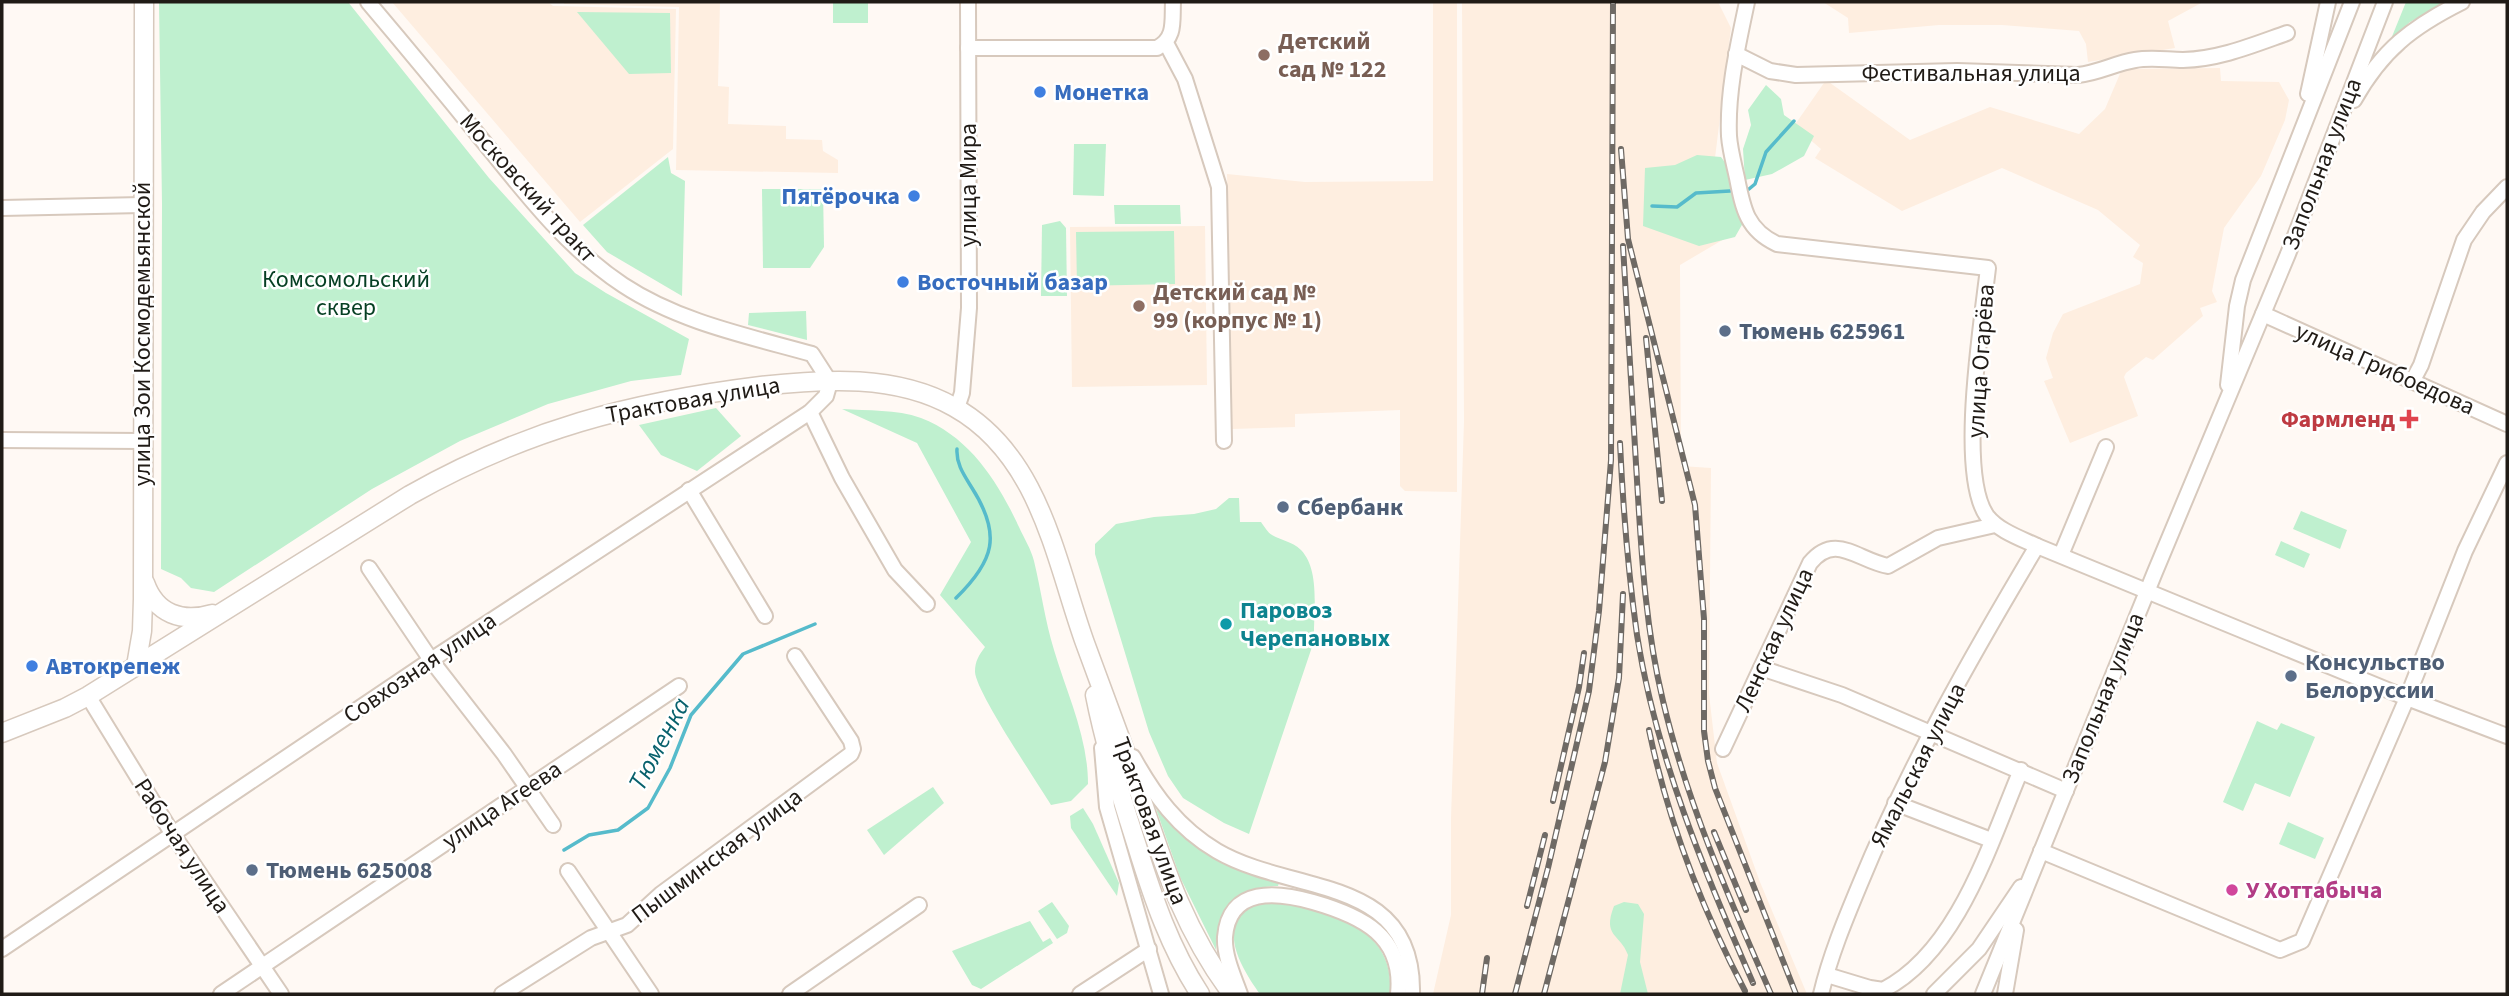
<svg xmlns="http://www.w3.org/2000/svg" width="2509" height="996" font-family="'Source Sans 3',sans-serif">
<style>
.built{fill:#feeee0}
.green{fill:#bff0cf}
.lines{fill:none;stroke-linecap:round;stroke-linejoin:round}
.stream{stroke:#56bbcb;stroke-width:3.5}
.minor-casing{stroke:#d7c9bd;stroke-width:18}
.major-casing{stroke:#d7c9bd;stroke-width:21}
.minor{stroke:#fff;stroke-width:14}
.major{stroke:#fff;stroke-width:18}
.rail-casing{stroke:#6f6a65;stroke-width:6}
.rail{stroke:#fff;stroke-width:3.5;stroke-dasharray:10;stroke-linecap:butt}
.education-dot{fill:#8d6e63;stroke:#fff;stroke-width:2.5}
.shop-dot{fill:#3f7fe0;stroke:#fff;stroke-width:2.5}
.service-dot{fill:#5c6f8a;stroke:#fff;stroke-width:2.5}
.health-dot{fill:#e0444e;stroke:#fff;stroke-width:2.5}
.culture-dot{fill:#0f9aa8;stroke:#fff;stroke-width:2.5}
.hotel-dot{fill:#d1479c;stroke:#fff;stroke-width:2.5}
.labels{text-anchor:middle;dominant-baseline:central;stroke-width:5;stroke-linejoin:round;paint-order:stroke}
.education-label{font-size:24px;font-weight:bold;fill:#785e54;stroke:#fff;text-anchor:start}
.street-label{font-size:24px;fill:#201b16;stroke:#fff}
.shop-label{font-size:24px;font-weight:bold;fill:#366cbe;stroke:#fff;text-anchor:start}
.park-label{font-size:24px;fill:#063f23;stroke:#fff}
.service-label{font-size:24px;font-weight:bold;fill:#4e5e75;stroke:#fff;text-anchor:start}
.health-label{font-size:24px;font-weight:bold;fill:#be3a42;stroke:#fff;text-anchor:end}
.culture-label{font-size:24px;font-weight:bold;fill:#0d838f;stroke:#fff;text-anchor:start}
.hotel-label{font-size:24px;font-weight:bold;fill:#b23c85;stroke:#fff;text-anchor:start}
.water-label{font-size:26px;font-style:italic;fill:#08616d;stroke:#fff}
</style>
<rect width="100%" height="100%" fill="#fff9f4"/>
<g class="built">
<polygon points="392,2 548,2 553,6 676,9 673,149 580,222"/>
<polygon points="564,2 720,2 718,86 729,87 728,124 786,126 786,139 822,140 823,151 838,160 838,173 676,170 679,7 564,4"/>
<polygon points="1433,2 1457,2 1457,492 1405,491 1400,486 1400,410 1295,414 1295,427 1232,429 1227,174 1305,182 1433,181"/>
<polygon points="1462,2 1718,2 1731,28 1715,158 1736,232 1680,265 1681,466 1711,468 1709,694 1717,763 1760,882 1807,994 1433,994 1451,915 1451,818 1464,421"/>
<polygon points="1823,2 2203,2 2168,21 2175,48 2088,62 2086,44 2079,31 2002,25 1939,25 1849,33 1848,18"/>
<polygon points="2220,68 2221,81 2279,82 2289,100 2285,120 2261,176 2224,228 2212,291 2217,302 2200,308 2203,316 2153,360 2146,357 2126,373 2124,377 2138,416 2070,443 2044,381 2053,378 2046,358 2053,333 2063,314 2140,284 2143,263 2133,257 2140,245 2098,210 2002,168 1902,211 1815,158 1821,149 1794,126 1826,80 1910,140 1990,107 2079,134 2105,109 2122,69"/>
<polygon points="1205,226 1207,385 1072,387 1070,227"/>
</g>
<g class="green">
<polygon points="159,2 348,2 489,178 575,273 606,293 689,339 681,375 631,381 548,404 460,441 372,489 214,592 191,588 181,578 161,569 162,204"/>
<rect x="833" y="2" width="35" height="21"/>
<polygon points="2406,2 2446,2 2410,22 2391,39"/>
<polygon points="577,12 670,13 671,73 629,74"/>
<polygon points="1766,85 1781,99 1784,115 1814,136 1804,156 1772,174 1745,180 1743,149 1751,125 1748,110"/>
<polygon points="1074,144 1106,144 1104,196 1073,195"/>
<polygon points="1697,155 1721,157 1729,168 1743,223 1735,237 1699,246 1643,226 1645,168 1675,165"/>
<polygon points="668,157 671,173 685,181 682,296 607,252 583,225"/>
<polygon points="762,189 823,189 824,247 810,268 763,268"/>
<polygon points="1114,205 1180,205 1181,224 1115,224"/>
<polygon points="1060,221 1066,228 1067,296 1041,296 1042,225"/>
<polygon points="1174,231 1175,284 1077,286 1076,232"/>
<polygon points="806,311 807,340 748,325 749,313"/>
<polygon points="716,408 741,436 697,471 661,455 639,425"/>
<path d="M842,409C868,411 896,409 921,418C970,437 998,482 1019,527C1024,538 1031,549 1034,561C1041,590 1045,621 1054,650C1067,694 1088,737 1088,784L1071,801L1051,805C1037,782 976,692 975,672C975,661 979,655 985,647L940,595L971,542L917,443Z"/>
<path d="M1229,498H1239L1240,522H1261C1264,526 1268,533 1272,535C1282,541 1292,541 1301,550C1321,571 1313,614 1314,641L1249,834L1224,823L1183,798L1168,776L1149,732L1095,554V544L1116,524L1154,517L1194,514L1216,509Z"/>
<polygon points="2301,511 2347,530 2340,549 2293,529"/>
<polygon points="2281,541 2310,554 2304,568 2275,555"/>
<polygon points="2257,721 2277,730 2281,723 2315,737 2290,797 2255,783 2243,811 2223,802"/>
<polygon points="933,787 944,803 884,855 867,830"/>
<polygon points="1083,808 1093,824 1119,883 1117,896 1071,828 1070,816"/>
<path d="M1156,809C1191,844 1234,867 1279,883L1278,886C1235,886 1217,909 1216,950L1180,877Z"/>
<polygon points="2288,822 2324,838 2315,859 2279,844"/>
<polygon points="1052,902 1069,926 1067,933 1057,939 1038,911"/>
<path d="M1265,902C1282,902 1298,905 1314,910C1358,921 1394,943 1390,994H1260C1239,965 1211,917 1265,902Z"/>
<path d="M1624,902L1638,904L1644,914L1640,962L1648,994H1620L1628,955C1620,933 1602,937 1614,906Z"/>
<polygon points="1030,921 1043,942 1050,938 1053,943 981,989 972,985 952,951"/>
</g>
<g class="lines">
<g class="stream">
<polyline points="1749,189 1755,184 1766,152 1794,121"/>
<polyline points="1652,206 1677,207 1696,193 1730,191"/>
<path d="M956,598C994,561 1002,535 972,488C964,475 956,464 957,449"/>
<polyline points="564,850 589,835 618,830 648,808 670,768 691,715 743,654 815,624"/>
</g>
<g class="minor-casing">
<g id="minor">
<path d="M1747,2C1738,45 1727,91 1729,136C1730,150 1734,164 1737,178C1743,209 1747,230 1777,244L1988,268C1982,321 1957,474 1987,516C1999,531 2020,538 2037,546L2407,698L2507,736"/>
<polyline points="1166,43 1185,79 1219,187 1224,441"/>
<path d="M968,48H1157C1176,38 1172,21 1173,2"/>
<path d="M1736,54L1770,71L1796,75L1957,71L2078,75C2098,73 2116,63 2135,60C2152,57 2167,60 2183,60C2220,59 2253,45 2287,33"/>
<polyline points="2308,94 2328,2"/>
<path d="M2354,100C2382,50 2412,27 2462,2"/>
<polyline points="2,208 142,205"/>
<polyline points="2263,314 2507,424"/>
<polyline points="2412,382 2421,365 2464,240 2483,212 2507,187"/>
<polyline points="2228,385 2237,306 2243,280 2352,2"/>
<polyline points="957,408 962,393 969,308 968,2"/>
<polyline points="810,412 842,478 895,570 927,604"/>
<polyline points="2,440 141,441"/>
<polyline points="689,490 765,616"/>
<polyline points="2061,555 2106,447"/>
<polyline points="369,568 431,660 504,754 553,825"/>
<polyline points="1761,668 1842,695 2066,791"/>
<polyline points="88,696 172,833 281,994"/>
<polyline points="1102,748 1107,807 1161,994"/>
<path d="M1723,749L1810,563C1835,532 1857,560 1888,566L1938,538L1995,525"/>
<path d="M1133,757C1154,795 1178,828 1217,851C1292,895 1415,874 1412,994"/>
<polyline points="1895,803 1991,840"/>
<polyline points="2041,851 2280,950 2302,941 2407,698 2465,551 2507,463"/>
<polyline points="568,871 651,994"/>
<path d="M2,949L431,660L810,412L826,396L830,382L812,354C748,336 679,322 623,285C567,248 525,193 483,141C445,94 407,48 368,2"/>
<path d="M1827,975L1870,988L1883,990C1958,952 1990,843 2021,770"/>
<polyline points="221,994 679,686"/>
<polyline points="502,994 591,938 627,925 661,894 851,754 853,749 851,741 795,656"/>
<polyline points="790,994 919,905"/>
<polyline points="1080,994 1149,949"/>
<path d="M1240,994C1234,977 1224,956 1225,937C1229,886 1278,892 1313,902C1362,916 1404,936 1398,994"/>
<path d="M1821,994C1830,956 1845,920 1860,884C1908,767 1972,655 2037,546"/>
<polyline points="1934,994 1979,949 2021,887"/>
<polyline points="1983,994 2155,572 2288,254 2385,2"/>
<polyline points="2005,994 2016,930"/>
</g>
</g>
<g class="major-casing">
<g id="major">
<path d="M145,583C156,614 182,623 212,614"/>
<polyline points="136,666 142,631 143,599 144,2"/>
<path d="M1095,695C1105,746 1121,796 1137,846C1153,898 1170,948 1200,994"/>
<path d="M2,733L65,708L88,696L410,495C525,430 631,402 761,386C824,379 896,374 954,407C1040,455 1055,559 1085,643C1100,684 1115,724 1130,765C1159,849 1178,922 1232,994"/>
</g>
</g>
<use href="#minor" class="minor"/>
<use href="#major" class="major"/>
<g class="rail-casing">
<g id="rail">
<polyline points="1621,149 1628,239 1695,505 1704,619 1704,731 1708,761 1715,788 1796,994"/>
<path d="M1623,246C1627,319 1632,391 1636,464C1641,544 1644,622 1663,701C1687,803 1729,898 1771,994"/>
<polyline points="1646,338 1662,501"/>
<path d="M1620,443C1623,508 1628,571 1637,635C1656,756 1704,871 1753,983"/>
<path d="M1649,730C1668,821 1702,909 1745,991"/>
<polyline points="1553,801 1579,687 1584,653"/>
<polyline points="1714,832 1746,910"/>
<polyline points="1527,906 1545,835"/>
<polyline points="1482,994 1487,958"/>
<polyline points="1515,994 1548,868 1589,691 1599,611 1611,460 1613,2"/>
<polyline points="1544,994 1605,762 1619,678 1623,594"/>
</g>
</g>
<use href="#rail" class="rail"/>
</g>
<g class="education-dot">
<circle cx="1264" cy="55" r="7"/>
<circle cx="1139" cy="306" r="7"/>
</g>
<g class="shop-dot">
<circle cx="1040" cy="92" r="7"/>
<circle cx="914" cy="196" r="7"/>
<circle cx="903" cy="282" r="7"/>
<circle cx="32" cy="666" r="7"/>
</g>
<g class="service-dot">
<circle cx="1725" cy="331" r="7"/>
<circle cx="1283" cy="507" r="7"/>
<circle cx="2291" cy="676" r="7"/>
<circle cx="252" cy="870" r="7"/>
</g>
<path class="health-dot" d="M2405.5 408.5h7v7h7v7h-7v7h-7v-7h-7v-7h7z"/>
<circle class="culture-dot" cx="1226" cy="624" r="7"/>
<circle class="hotel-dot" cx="2232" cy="890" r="7"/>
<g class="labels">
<g class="education-label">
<text x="1278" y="41">Детский<tspan x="1278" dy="28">сад № 122</tspan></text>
<text x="1153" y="292">Детский сад №<tspan x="1153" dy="28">99 (корпус № 1)</tspan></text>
</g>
<g class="street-label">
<text x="1971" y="73">Фестивальная улица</text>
<text transform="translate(2322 164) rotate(-69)">Запольная улица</text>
<text transform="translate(968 185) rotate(-90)">улица Мира</text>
<text transform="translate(528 188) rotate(48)">Московский тракт</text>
<text transform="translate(142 334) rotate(-90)">улица Зои Космодемьянской</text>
<text transform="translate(1981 361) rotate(-86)">улица Огарёва</text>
<text transform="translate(2385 369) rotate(24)">улица Грибоедова</text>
<text transform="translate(693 400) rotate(-10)">Трактовая улица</text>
<text transform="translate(1774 640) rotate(-65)">Ленская улица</text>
<text transform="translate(420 668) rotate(-34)">Совхозная улица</text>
<text transform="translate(2103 698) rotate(-68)">Запольная улица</text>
<text transform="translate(1918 765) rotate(-63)">Ямальская улица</text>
<text transform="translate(502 805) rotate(-34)">улица Агеева</text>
<text transform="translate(1150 821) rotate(70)">Трактовая улица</text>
<text transform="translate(182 846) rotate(57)">Рабочая улица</text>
<text transform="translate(717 856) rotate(-37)">Пышминская улица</text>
</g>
<g class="shop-label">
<text x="1054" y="92">Монетка</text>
<text x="900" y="196" text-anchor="end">Пятёрочка</text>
<text x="917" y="282">Восточный базар</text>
<text x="46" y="666">Автокрепеж</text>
</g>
<g class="park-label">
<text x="346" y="279">Комсомольский<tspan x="346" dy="28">сквер</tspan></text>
</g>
<g class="service-label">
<text x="1739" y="331">Тюмень 625961</text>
<text x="1297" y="507">Сбербанк</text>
<text x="2305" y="662">Консульство<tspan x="2305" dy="28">Белоруссии</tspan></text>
<text x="266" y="870">Тюмень 625008</text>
</g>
<g class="health-label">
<text x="2395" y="419">Фармленд</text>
</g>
<g class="culture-label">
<text x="1240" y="610">Паровоз<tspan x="1240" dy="28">Черепановых</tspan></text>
</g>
<g class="hotel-label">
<text x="2246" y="890">У Хоттабыча</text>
</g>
<g class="water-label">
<text transform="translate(659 744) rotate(-62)">Тюменка</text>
</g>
</g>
<rect width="2509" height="996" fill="none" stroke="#201b16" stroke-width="7"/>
</svg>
